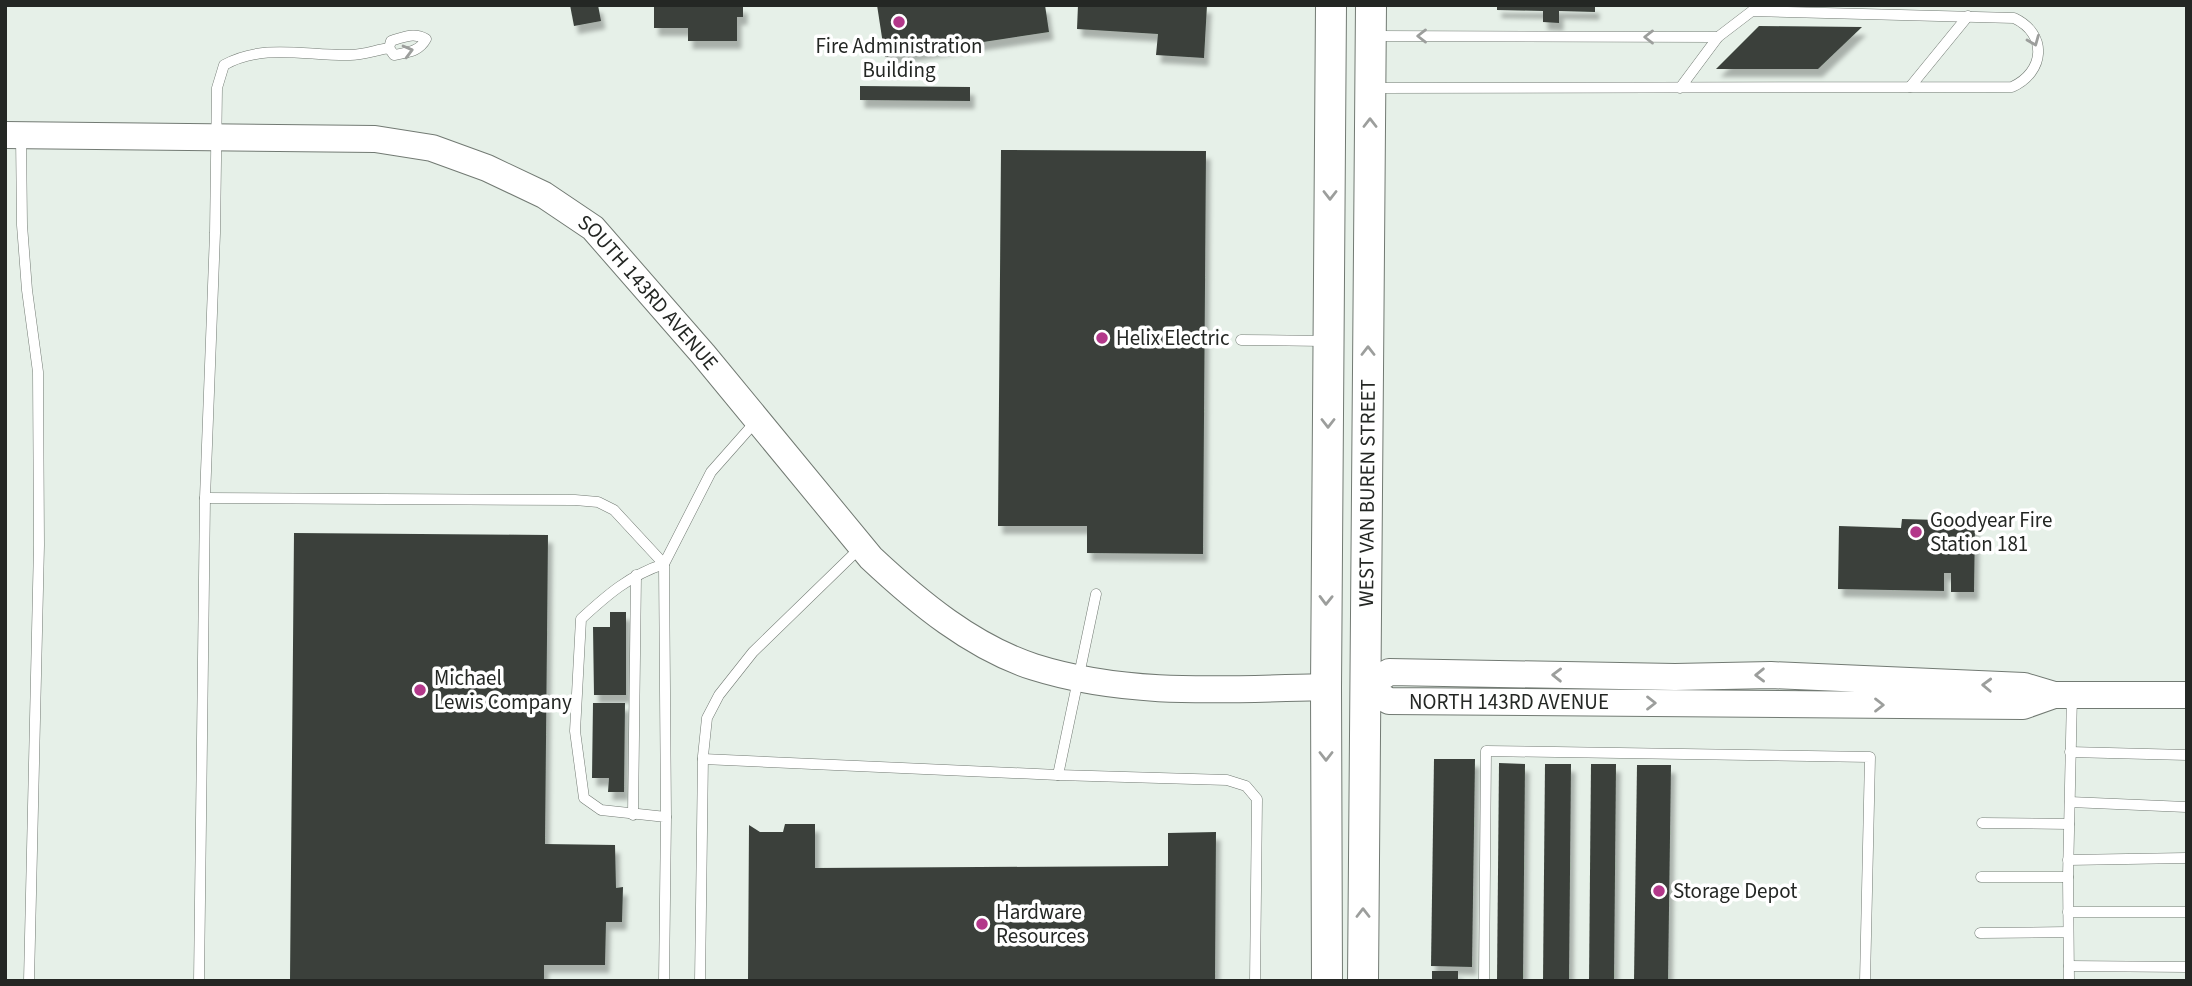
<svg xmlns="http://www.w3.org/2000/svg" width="2192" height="986" font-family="'Source Sans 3',sans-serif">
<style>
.building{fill:#3a413b;filter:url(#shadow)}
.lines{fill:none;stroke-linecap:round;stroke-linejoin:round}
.lane-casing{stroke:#727a73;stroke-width:11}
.secondary-casing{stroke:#727a73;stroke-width:28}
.primary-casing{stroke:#727a73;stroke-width:32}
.lane{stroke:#fff;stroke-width:10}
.secondary{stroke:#fff;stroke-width:26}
.primary{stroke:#fff;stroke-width:30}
.oneway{stroke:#9c9e9c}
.poi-dot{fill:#b3388a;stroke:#fff;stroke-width:2.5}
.labels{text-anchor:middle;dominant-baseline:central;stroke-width:7;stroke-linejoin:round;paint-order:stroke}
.poi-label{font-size:21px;fill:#242724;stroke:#fff;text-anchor:start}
.street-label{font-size:21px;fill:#242724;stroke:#fff}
</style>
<defs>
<filter id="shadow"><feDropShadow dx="4.5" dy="8" stdDeviation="2" flood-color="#0004"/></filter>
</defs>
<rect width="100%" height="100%" fill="#e6f0e8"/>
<g class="building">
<polygon points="570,5 598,5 601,21 574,26"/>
<polygon points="654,5 743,5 743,17 737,17 737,41 688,41 688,28 654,28"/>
<polygon points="877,5 1045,5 1049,32 885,57"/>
<polygon points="1078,5 1207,5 1204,58 1156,55 1158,34 1077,29"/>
<polygon points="1497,5 1595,5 1595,12 1559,11 1559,23 1543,22 1543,11 1497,10"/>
<polygon points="1759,26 1862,27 1818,69 1716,69"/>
<polygon points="860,86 970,87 970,101 860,100"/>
<polygon points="1001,150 1206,151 1203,554 1087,553 1087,526 998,526"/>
<polygon points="1902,519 1939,520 1939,525 1975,525 1974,592 1951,592 1951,573 1944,573 1944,591 1838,589 1839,526 1901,528"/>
<polygon points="294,533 548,535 545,844 615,845 616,888 623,887 622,922 606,922 605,965 544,965 544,981 290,981"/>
<polygon points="610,612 626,612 626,695 594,695 593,627 610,627"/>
<polygon points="593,703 625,703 624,792 608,792 609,778 592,778"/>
<polygon points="1434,759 1475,759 1472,967 1431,966"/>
<polygon points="1499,763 1525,764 1523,981 1497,981"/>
<polygon points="1545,764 1571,764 1569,981 1543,981"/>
<polygon points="1591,764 1616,764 1614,981 1589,981"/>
<polygon points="1637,765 1671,765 1668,981 1634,981"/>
<polygon points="785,824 815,824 815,868 1168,866 1168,833 1216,832 1215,981 748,981 749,825 760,832 783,832"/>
<rect x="1432" y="971" width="26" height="10"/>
</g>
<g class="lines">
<g class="lane-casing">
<g id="lane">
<polyline points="1375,36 1718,37"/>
<polyline points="1910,87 1968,16"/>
<path d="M1374,88L2012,87C2045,72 2048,34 2014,18L1752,11L1718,37L1680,88"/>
<polyline points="21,136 22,225 27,290 38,372 39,545 29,981"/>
<polyline points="1241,340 1324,341"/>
<polyline points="205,498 575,500 598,502 614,510 664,564 666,817"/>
<polyline points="2070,752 2187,755"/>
<polyline points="703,759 1058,775 1227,780 1246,786 1257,799 1255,981"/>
<polyline points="1058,775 1096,594"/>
<polyline points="2070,802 2186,807"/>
<polyline points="633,815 636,575"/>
<polyline points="1982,823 2069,824"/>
<polyline points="2068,860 2186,858"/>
<polyline points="1981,877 2068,877"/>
<polyline points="2068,912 2187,912"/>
<polyline points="1980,933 2068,932"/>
<polyline points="2069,966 2187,967"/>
<path d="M199,981L205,498L215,233L217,88L224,65C264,43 306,56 350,55C363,55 376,50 389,48L391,41C403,37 414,32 426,39C419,52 408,52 394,55L389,48"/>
<path d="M664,981L666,817L601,810L584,798L575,731L581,619C607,595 630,575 664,564L711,472L757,420"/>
<polyline points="700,981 703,756 707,718 719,695 753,652 861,547"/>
<polyline points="1484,981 1486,751 1870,757 1865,981"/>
<polyline points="2069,981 2068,877 2072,695"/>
</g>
</g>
<g class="secondary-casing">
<g id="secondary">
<path id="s1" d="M5,135L375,139L432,148L487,168L544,195L593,228L703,354L871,558C918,602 972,647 1034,667C1129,697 1228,689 1326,687"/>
<polyline points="2054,695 2023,706 1389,701 1366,688 1389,672 1675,677 1771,675 2024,686 2054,695 2187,695"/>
</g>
</g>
<g class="primary-casing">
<g id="primary">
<polyline points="1327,981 1326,687 1331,5"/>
<path id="s2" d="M1363,981L1371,5"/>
</g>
</g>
<use href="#lane" class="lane"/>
<use href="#secondary" class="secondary"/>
<use href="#primary" class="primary"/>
</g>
<defs><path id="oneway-chevron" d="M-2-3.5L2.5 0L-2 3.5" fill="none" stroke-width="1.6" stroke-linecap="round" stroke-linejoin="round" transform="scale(1.75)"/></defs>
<g class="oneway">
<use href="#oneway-chevron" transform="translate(1422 36) rotate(-180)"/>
<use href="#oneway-chevron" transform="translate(1649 37) rotate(-180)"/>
<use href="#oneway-chevron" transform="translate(2034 41) rotate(68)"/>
<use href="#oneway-chevron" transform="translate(408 51) rotate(-15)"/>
<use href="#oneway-chevron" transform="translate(1370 123) rotate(-90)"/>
<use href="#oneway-chevron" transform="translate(1330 195) rotate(90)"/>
<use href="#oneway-chevron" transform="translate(1368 351) rotate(-90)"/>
<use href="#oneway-chevron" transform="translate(1328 423) rotate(90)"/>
<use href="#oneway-chevron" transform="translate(1326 600) rotate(91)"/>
<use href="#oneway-chevron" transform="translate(1557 675) rotate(-179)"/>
<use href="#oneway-chevron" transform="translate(1760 675) rotate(179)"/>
<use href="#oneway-chevron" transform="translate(1987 685) rotate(-178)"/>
<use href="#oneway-chevron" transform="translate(1651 703)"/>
<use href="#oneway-chevron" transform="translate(1879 705)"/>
<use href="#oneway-chevron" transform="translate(1326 756) rotate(90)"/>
<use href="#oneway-chevron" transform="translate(1363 913) rotate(-90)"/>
</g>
<g class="poi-dot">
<circle cx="899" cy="22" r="7"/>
<circle cx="1102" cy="338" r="7"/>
<circle cx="1916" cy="532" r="7"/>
<circle cx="420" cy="690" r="7"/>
<circle cx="1659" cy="891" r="7"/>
<circle cx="982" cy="924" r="7"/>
</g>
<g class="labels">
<g class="poi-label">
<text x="899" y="46" text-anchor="middle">Fire Administration<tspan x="899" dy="24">Building</tspan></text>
<text x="1116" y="338">Helix Electric</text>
<text x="1930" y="520">Goodyear Fire<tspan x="1930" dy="24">Station 181</tspan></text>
<text x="434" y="678">Michael<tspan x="434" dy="24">Lewis Company</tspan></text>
<text x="1673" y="891">Storage Depot</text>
<text x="996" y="912">Hardware<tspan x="996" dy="24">Resources</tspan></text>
</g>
<g class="street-label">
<text stroke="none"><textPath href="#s1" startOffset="693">SOUTH 143RD AVENUE</textPath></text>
<text stroke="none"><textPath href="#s2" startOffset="488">WEST VAN BUREN STREET</textPath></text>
<text x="1509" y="702">NORTH 143RD AVENUE</text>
</g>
</g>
<rect width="2192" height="986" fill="none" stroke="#242724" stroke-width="14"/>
</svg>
